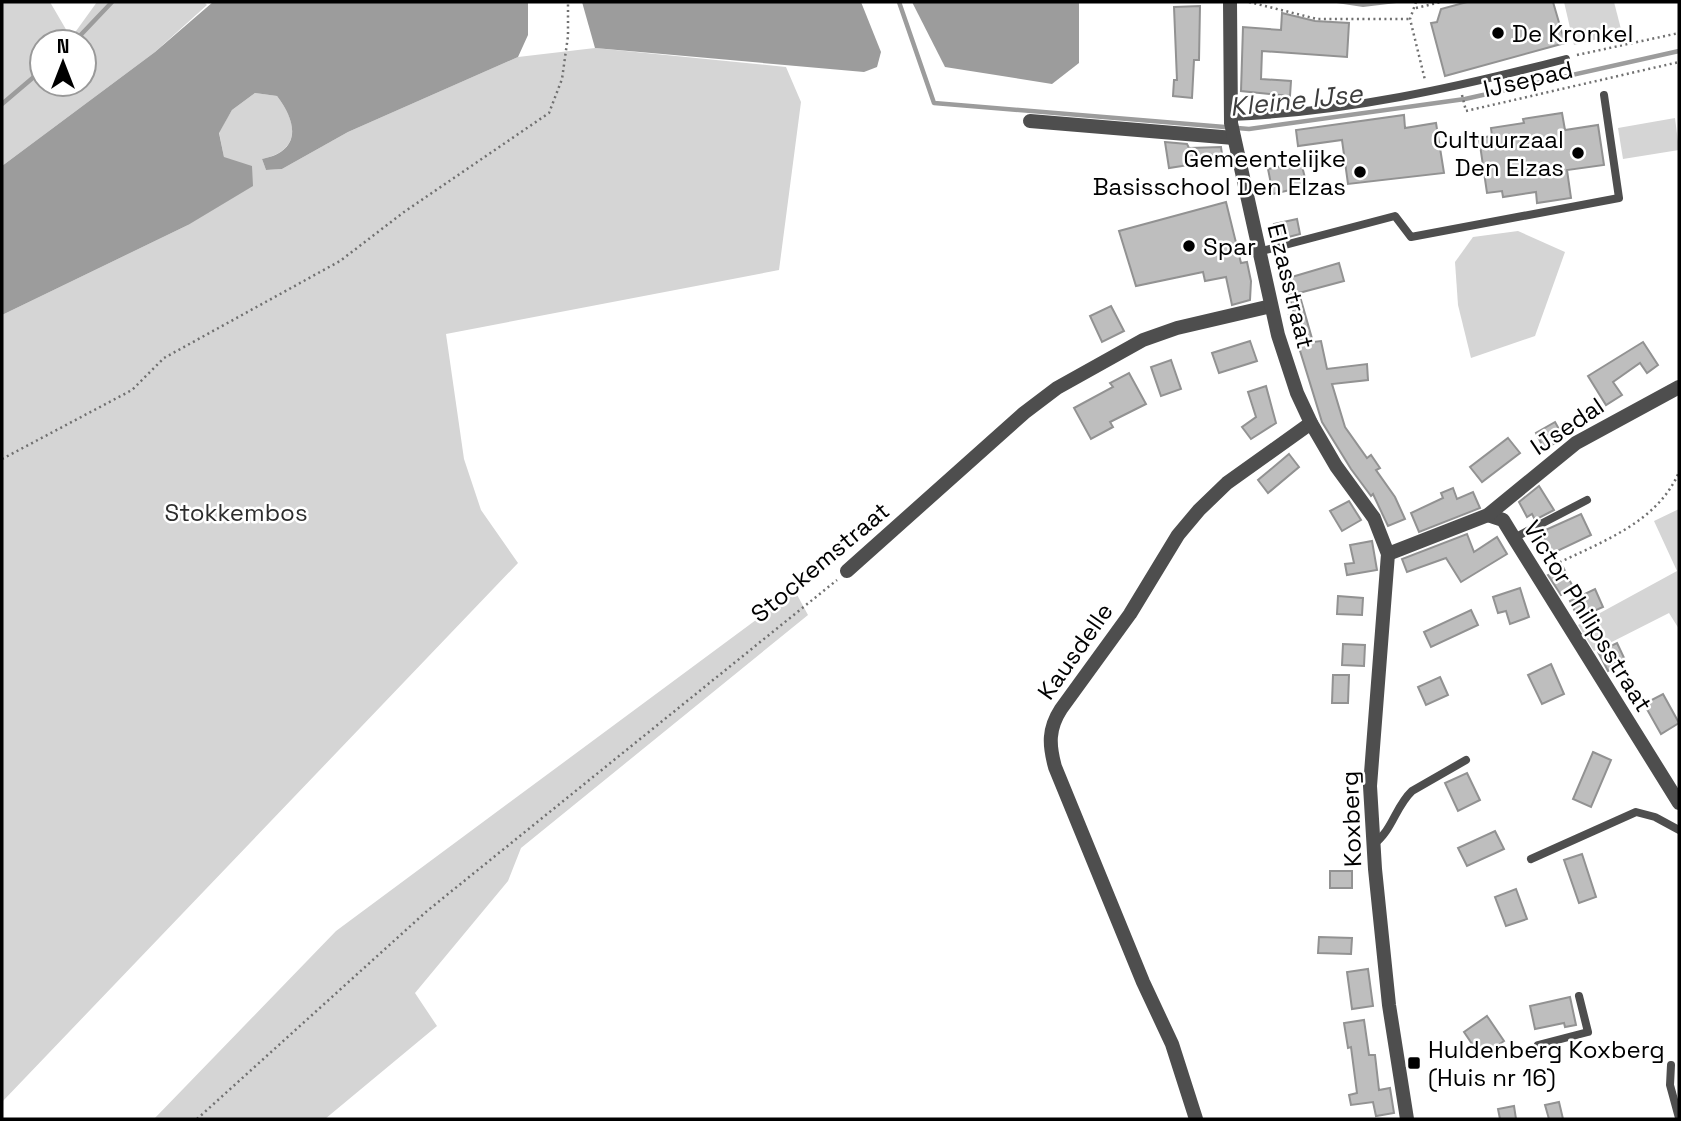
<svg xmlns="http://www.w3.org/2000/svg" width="1681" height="1121" font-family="'Space Grotesk',sans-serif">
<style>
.green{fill:#d5d5d5;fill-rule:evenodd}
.water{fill:#9c9c9c}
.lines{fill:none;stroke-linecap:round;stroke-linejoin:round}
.stream{stroke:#9c9c9c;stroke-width:4.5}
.building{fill:#bebebe;stroke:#929292;stroke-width:2}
.path{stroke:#707070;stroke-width:2.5;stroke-dasharray:2 3.5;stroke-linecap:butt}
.service{stroke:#4e4e4e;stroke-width:8}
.minor{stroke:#4e4e4e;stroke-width:14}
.tertiary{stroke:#4e4e4e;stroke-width:14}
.poi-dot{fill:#000;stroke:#fff;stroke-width:2.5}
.labels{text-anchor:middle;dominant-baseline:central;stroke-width:5;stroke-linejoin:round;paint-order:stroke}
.poi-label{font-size:24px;fill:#000;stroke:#fff;text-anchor:start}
.street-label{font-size:24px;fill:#000;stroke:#fff}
.park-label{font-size:24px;fill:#2c2c2c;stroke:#fff}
.water-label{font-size:26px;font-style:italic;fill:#3d3d3d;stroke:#fff}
</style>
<rect width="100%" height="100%" fill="#fff"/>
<g class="green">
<path d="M2,2H50L71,38L97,2H204L207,5L155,52L2,166ZM42,42H84V84H42Z"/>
<polygon points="1564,2 1614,2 1622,33 1574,45"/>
<path d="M595,48L786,67L801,102L779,270L446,334L464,459L481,510L518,563L2,1102V315L188,225L224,157L219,132L232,110L255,93L277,96C297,122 302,150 262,159L266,170L282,169L348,132L518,57Z"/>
<polygon points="1675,118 1679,150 1623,159 1618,128"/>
<polygon points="1518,231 1565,252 1535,336 1471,358 1458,305 1455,262 1473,237"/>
<polygon points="1679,509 1679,629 1669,613 1594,651 1578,625 1677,571 1654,521"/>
<polygon points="795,591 808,615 521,848 508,881 415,993 437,1026 325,1119 154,1119 336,931"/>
</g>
<g class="water">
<path d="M213,2H528V35L518,57L348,132L282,169L266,170L262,159C302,151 297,122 277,96L255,93L232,110L219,133L224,157L252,166L253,186L188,225L2,315V166L155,52Z"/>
<polygon points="582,2 861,2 881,52 877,67 864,72 595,48"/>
<polygon points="912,2 1079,2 1079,63 1052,84 945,67"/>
<polygon points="1330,2 1405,2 1363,7"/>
</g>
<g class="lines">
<g class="stream">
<polyline points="899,2 934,103 1249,129 1465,99 1679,51"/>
<polyline points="74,42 112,2"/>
<polyline points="2,104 42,70"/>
</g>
</g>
<g class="building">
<polygon points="1467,2 1553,2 1565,43 1445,76 1431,23 1437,22 1441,9"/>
<polygon points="1200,6 1199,60 1194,60 1192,98 1173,96 1174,80 1177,80 1174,7"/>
<polygon points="1282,13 1315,21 1349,23 1347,57 1262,51 1261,79 1291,81 1290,96 1241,91 1243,27 1281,30"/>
<polygon points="1562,113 1565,130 1598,125 1604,165 1567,170 1571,198 1537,203 1536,192 1503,197 1502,191 1487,193 1479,138 1492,136 1491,128 1524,123 1523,119"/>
<polygon points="1404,115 1405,128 1436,123 1444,173 1348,184 1342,140 1298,146 1296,130"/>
<polygon points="1165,142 1187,144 1189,148 1221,147 1222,154 1189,160 1189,165 1169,168"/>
<polygon points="1301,162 1307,186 1273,194 1268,169"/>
<polygon points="1226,202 1241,263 1247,262 1251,281 1250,300 1232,305 1226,277 1205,281 1203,272 1136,286 1119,231"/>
<polygon points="1297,219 1300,234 1277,240 1274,224"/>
<polygon points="1339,263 1344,281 1299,293 1313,342 1321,341 1327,369 1367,364 1368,380 1332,384 1345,427 1367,458 1371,455 1380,468 1376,470 1395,497 1405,519 1388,526 1373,494 1371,496 1351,469 1322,422 1289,315 1294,314 1285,279"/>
<polygon points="1111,306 1124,331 1102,342 1090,316"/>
<polygon points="1250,341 1257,361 1219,373 1212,353"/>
<polygon points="1643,342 1658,365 1647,373 1640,363 1613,382 1622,395 1606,405 1588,376"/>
<polygon points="1171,360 1181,389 1161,396 1151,367"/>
<polygon points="1129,373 1146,404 1110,422 1113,427 1091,439 1074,408 1113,387 1110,383"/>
<polygon points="1266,386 1276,423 1251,439 1242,427 1256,417 1248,392"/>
<polygon points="1555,422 1564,438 1544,449 1536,433"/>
<polygon points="1508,438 1520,453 1482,482 1470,467"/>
<polygon points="1289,454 1299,467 1268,493 1258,480"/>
<polygon points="1539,486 1554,510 1535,520 1532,514 1527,517 1519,502"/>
<polygon points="1453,488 1457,499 1473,492 1480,508 1419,532 1411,513 1443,498 1441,493"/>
<polygon points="1349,501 1361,520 1342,531 1330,511"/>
<polygon points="1581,514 1591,535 1551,554 1541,532"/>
<polygon points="1467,534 1474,552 1497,537 1507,554 1461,582 1446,558 1407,572 1402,559"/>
<polygon points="1372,541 1377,570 1347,575 1345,564 1354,563 1350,545"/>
<polygon points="1563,567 1574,589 1561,595 1548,575"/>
<polygon points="1520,588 1529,617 1510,624 1506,611 1498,613 1493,597"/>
<polygon points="1595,589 1603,607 1578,618 1570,601"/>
<polygon points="1338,596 1363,598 1362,615 1337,614"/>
<polygon points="1471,610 1478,625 1431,647 1424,632"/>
<polygon points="1617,643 1626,662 1608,671 1598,652"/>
<polygon points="1343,644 1365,645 1364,666 1342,665"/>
<polygon points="1551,664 1564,694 1542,704 1528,675"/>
<polygon points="1333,675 1349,675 1348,703 1332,703"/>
<polygon points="1440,677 1448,695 1426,705 1418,687"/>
<polygon points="1663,694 1679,723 1661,734 1644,704"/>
<polygon points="1593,752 1611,760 1591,807 1573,799"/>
<polygon points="1467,773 1480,800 1458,811 1445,783"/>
<polygon points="1495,831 1504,849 1467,866 1458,848"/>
<polygon points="1582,854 1596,897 1579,903 1564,860"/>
<rect x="1330" y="871" width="22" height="17"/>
<polygon points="1516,889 1527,919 1506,926 1495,897"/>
<polygon points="1319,937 1352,938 1351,954 1318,953"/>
<polygon points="1368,969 1373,1006 1352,1009 1347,972"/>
<polygon points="1570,997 1576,1025 1565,1027 1564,1023 1535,1029 1530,1006"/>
<polygon points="1487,1016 1504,1041 1481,1057 1464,1032"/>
<polygon points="1364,1020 1369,1055 1375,1055 1379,1090 1390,1088 1394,1113 1376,1116 1373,1102 1351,1105 1349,1095 1357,1093 1351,1047 1348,1048 1344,1023"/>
<polygon points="1559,1102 1563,1119 1549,1119 1545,1105"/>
<polygon points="1514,1106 1516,1119 1500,1119 1498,1109"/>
</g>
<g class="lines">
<g class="path">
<polyline points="1249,2 1317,19 1410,19"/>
<polyline points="1416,2 1410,19 1425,80"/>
<polyline points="1416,8 1441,2"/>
<polyline points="1577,55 1679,33"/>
<polyline points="1462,95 1466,111 1679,62"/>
<polyline points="2,459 132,390 164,358 340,261 404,212 549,113 562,79 568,36 568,2"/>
<path d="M1550,567C1598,543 1657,524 1679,472"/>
<polyline points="197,1119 427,911 837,580"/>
</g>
<g class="service">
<path d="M1231,117C1346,112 1455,88 1566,59"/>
<polyline points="1258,252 1395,216 1411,237 1619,198 1604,95"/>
<polyline points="1514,538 1587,500"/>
<path d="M1373,845C1393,830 1395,807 1412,791L1466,760"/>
<polyline points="1531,859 1636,812 1655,817 1679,830"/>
<polyline points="1538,1045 1588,1032 1579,996"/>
<polyline points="1671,1065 1670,1085 1679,1118"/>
</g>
<g class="minor">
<polyline points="1030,121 1234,138"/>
<polyline points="1488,515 1503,520 1514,538 1679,803"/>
<polyline points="1388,554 1488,515 1576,443 1679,387"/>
<polyline points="847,571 1024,413 1057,388 1143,340 1177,328 1271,306"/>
<path d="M1196,1119L1172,1044L1143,982L1055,767C1049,745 1048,729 1061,709L1130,614L1178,535L1199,510L1227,483L1311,423"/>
</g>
<polyline class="tertiary" points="1230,2 1231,123 1278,335 1297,393 1311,423 1336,466 1374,518 1388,554 1370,786 1375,869 1389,1005 1407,1119"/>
</g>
<g class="poi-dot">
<circle cx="1498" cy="33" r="7"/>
<circle cx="1578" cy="153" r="7"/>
<circle cx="1360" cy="172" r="7"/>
<circle cx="1189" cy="246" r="7"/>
<rect x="1407" y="1056" width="14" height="14" rx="3.5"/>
</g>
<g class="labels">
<g class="poi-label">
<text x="1512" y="33">De Kronkel</text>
<text x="1564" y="139" text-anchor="end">Cultuurzaal<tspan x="1564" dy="28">Den Elzas</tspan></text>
<text x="1346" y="158" text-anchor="end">Gemeentelijke<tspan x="1346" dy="28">Basisschool Den Elzas</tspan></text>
<text x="1203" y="246">Spar</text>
<text x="1428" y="1049">Huldenberg Koxberg<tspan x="1428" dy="28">(Huis nr 16)</tspan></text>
</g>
<g class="street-label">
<text transform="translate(1528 79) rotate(-13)">IJsepad</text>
<text transform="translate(1291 286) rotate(76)">Elzasstraat</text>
<text transform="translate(1567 426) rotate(-34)">IJsedal</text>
<text transform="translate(820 562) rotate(-40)">Stockemstraat</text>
<text transform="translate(1588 616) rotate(58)">Victor Philipsstraat</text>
<text transform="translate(1075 651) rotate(-55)">Kausdelle</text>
<text transform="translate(1351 819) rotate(-92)">Koxberg</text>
</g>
<g class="park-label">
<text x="236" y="512">Stokkembos</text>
</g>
<g class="water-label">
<text transform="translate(1296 100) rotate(-6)">Kleine IJse</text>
</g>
</g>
<rect width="1681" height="1121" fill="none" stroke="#000000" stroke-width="7"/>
<g transform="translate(63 63)"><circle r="33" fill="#ffffff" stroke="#999999" stroke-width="2"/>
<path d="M0-5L12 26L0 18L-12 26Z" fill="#000000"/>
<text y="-10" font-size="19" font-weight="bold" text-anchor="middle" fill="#000000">N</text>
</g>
</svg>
